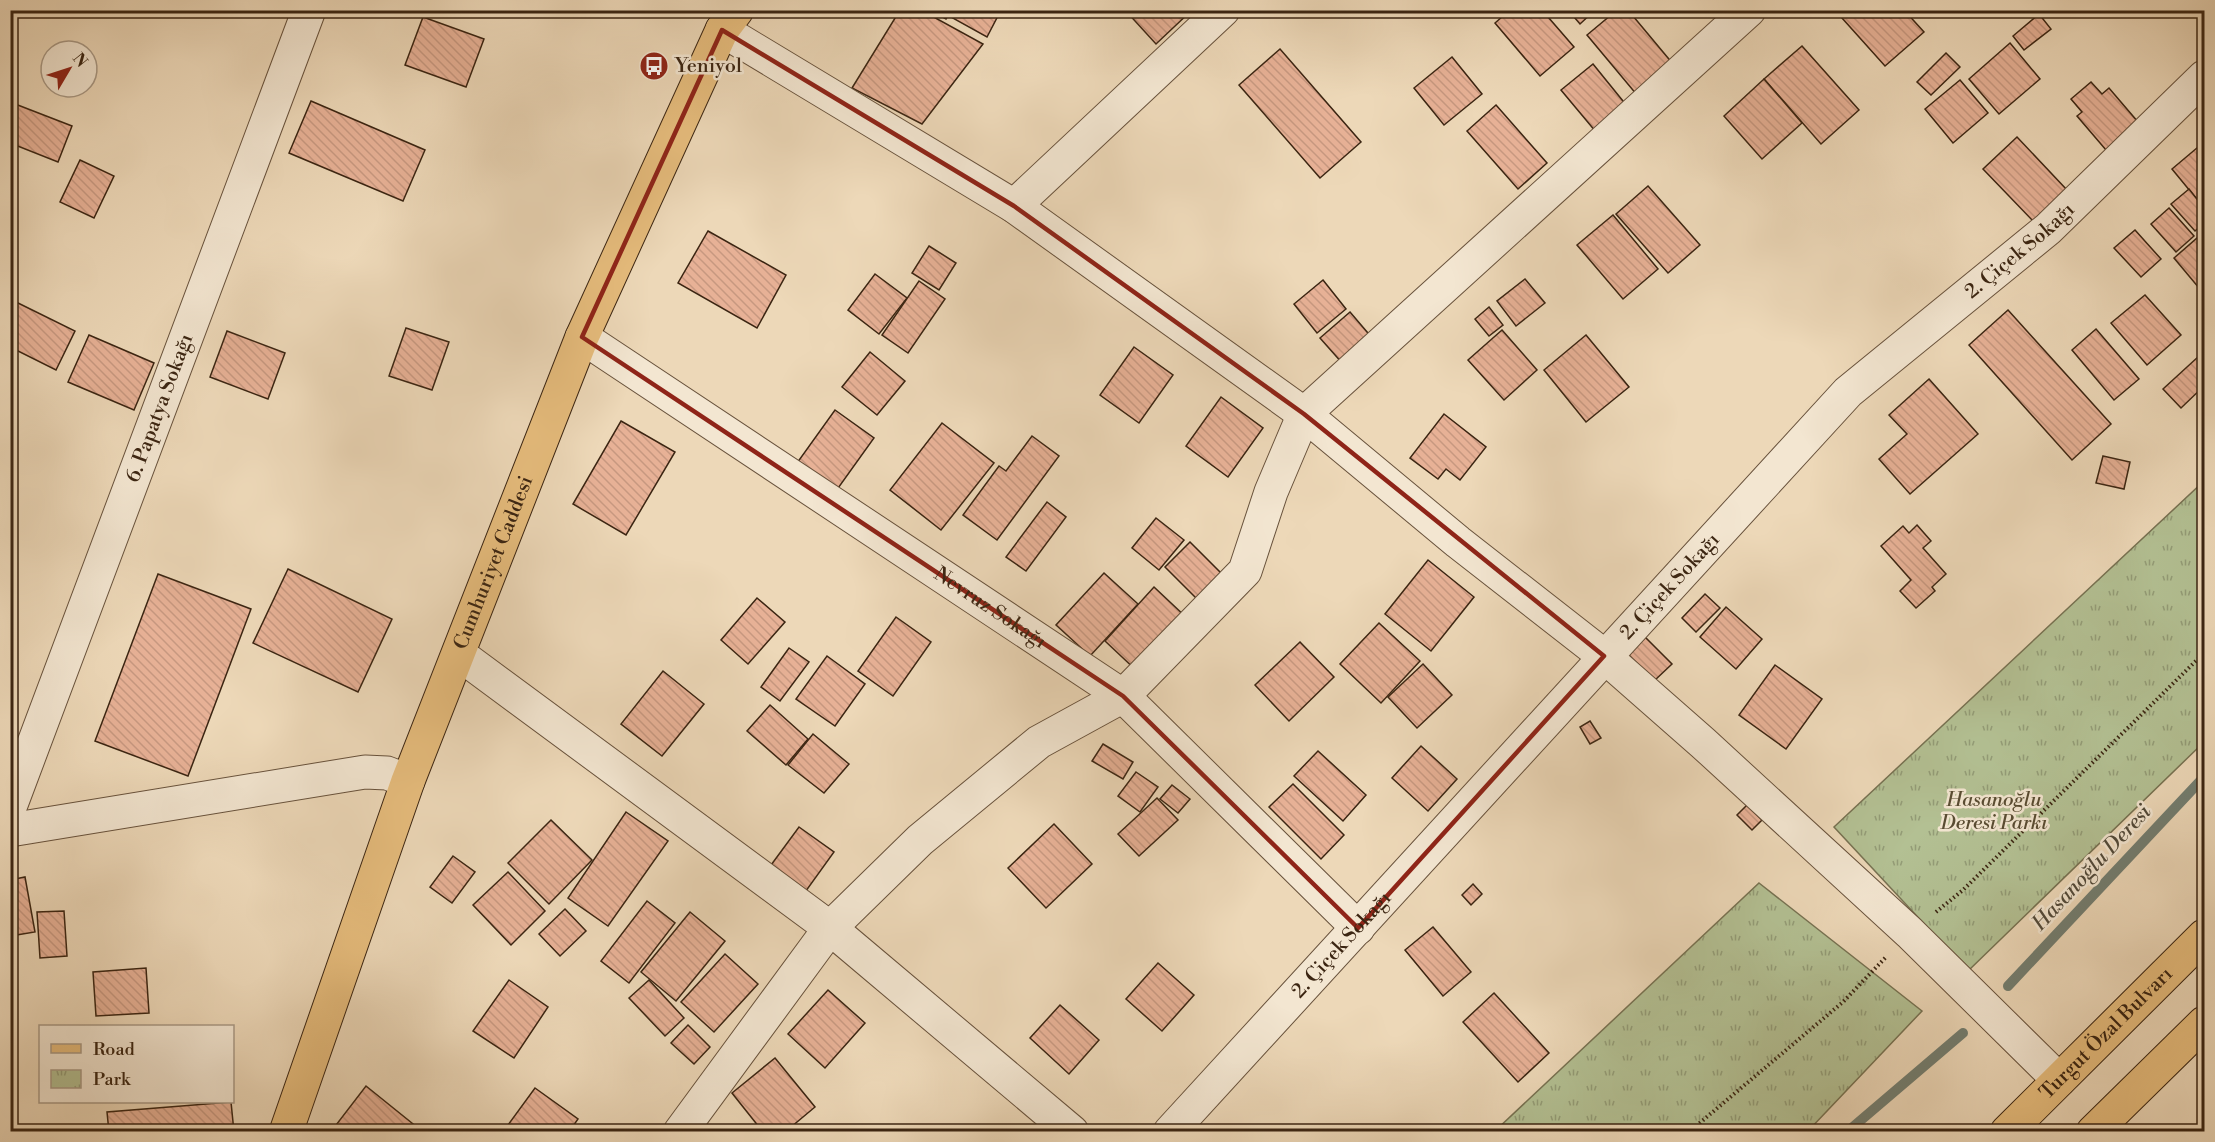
<svg xmlns="http://www.w3.org/2000/svg" width="2215" height="1142" font-family="'Libre Bodoni',serif">
<style>
.park{fill:url(#park-tufts);stroke:#777252;stroke-width:1.5}
.lines{fill:none;stroke-linecap:round;stroke-linejoin:round}
.stream{stroke:#737e71;stroke-width:10}
.building{fill:url(#building-back-hatch);stroke:#3b2512;stroke-width:1.5}
.minor-casing{stroke:#68523c;stroke-width:35}
.major-casing{stroke:#3b2512;stroke-width:35}
.path{stroke:#3b2512;stroke-width:4;stroke-dasharray:1.5 3;stroke-linecap:butt}
.minor{stroke:#f3e6d1;stroke-width:33}
.major{stroke:#e6bc7c;stroke-width:33}
.marked{fill:none;stroke:#8f2418;stroke-width:4.5;stroke-linejoin:round}
.labels{text-anchor:middle;dominant-baseline:central;stroke-width:5;stroke-linejoin:round;paint-order:stroke}
.poi-label{font-size:20px;fill:#3b2512;stroke:#f3e6d1;text-anchor:start}
.street-label{font-size:20px;fill:#3b2512;stroke:#f3e6d1}
.park-label{font-size:20px;font-style:italic;fill:#594c32;stroke:#f3e6d1}
.water-label{font-size:21px;font-style:italic;fill:#524a3a;stroke:#f3e6d1}
</style>
<defs>
<pattern id="park-tufts" width="24" height="20" patternUnits="userSpaceOnUse" patternTransform="scale(1.5)"><rect width="24" height="20" fill="#b3c093"/><path d="M3 7l-1-3M5 7V3M7 7l1-3M15 17l-1-3M17 17v-4M19 17l1-3" fill="none" stroke="#939c77"/></pattern>
<pattern id="building-back-hatch" width="6" height="6" patternUnits="userSpaceOnUse" patternTransform="scale(1.5)"><rect width="6" height="6" fill="#e7b196"/><path d="M-1 5l2 2M0 0l6 6M5-1l2 2" fill="none" stroke="#c79880"/></pattern>
</defs>
<rect width="100%" height="100%" fill="#edd8b8"/>
<filter id="stains"><feTurbulence type="fractalNoise" baseFrequency=".00333" numOctaves="4"/><feColorMatrix values="0 0 0 0 .2 0 0 0 0 .09 0 0 0 0 .02 0 0 0 .5 -.17"/></filter>
<radialGradient id="worn" r=".72"><stop offset=".6" stop-color="#630" stop-opacity="0"/><stop offset="1" stop-color="#630" stop-opacity=".3"/></radialGradient>
<g class="park">
<polygon points="2204,481 2204,742 1968,971 1834,827"/>
<polygon points="1759,883 1922,1011 1808,1131 1495,1131"/>
</g>
<g class="lines">
<g class="stream">
<polyline points="2008,986 2204,777"/>
<polyline points="1847,1132 1963,1033"/>
</g>
</g>
<g class="building">
<polygon points="900,10 921,10 983,44 922,124 852,88"/>
<polygon points="930,10 951,10 946,19"/>
<polygon points="951,10 1001,10 987,37 949,16"/>
<polygon points="1125,10 1192,10 1156,44"/>
<polygon points="1510,10 1542,10 1574,47 1540,76 1495,23"/>
<polygon points="1568,10 1595,10 1580,24"/>
<polygon points="1617,10 1628,10 1673,64 1637,95 1587,35"/>
<polygon points="1851,10 1904,10 1924,32 1885,66 1842,18"/>
<polygon points="2039,14 2051,29 2024,50 2013,36"/>
<polygon points="423,17 484,39 466,87 405,65"/>
<polygon points="2010,43 2040,79 1999,114 1969,79"/>
<polygon points="1802,46 1859,110 1821,144 1764,79"/>
<polygon points="1280,49 1361,142 1320,178 1239,85"/>
<polygon points="1946,53 1960,67 1931,95 1917,82"/>
<polygon points="1452,57 1482,94 1444,125 1414,88"/>
<polygon points="1593,64 1627,106 1596,132 1561,90"/>
<polygon points="1764,79 1802,123 1762,159 1724,116"/>
<polygon points="1960,80 1988,113 1953,143 1925,109"/>
<polygon points="2091,82 2102,94 2109,88 2138,122 2106,150 2077,116 2082,112 2071,99"/>
<polygon points="311,101 425,150 403,201 289,153"/>
<polygon points="10,102 72,126 58,162 10,143"/>
<polygon points="1496,105 1547,163 1518,189 1467,131"/>
<polygon points="2017,137 2067,190 2034,222 1983,169"/>
<polygon points="2204,142 2204,208 2172,169"/>
<polygon points="80,160 114,176 94,218 60,202"/>
<polygon points="1648,186 1700,245 1668,273 1616,214"/>
<polygon points="2189,189 2204,208 2204,223 2195,231 2171,204"/>
<polygon points="2169,208 2194,236 2176,252 2151,224"/>
<polygon points="1613,215 1658,269 1623,299 1577,245"/>
<polygon points="2135,230 2161,259 2141,277 2114,248"/>
<polygon points="708,231 786,275 757,328 678,283"/>
<polygon points="2204,232 2204,294 2174,258"/>
<polygon points="929,246 956,263 939,290 912,273"/>
<polygon points="875,274 907,298 879,334 848,310"/>
<polygon points="1525,279 1545,303 1516,326 1497,301"/>
<polygon points="1323,280 1346,309 1317,333 1294,304"/>
<polygon points="919,281 945,299 908,353 882,335"/>
<polygon points="2145,295 2181,335 2147,365 2111,323"/>
<polygon points="16,302 75,331 56,370 10,347 10,313"/>
<polygon points="1489,307 1503,325 1489,336 1475,319"/>
<polygon points="2008,310 2111,424 2072,460 1969,345"/>
<polygon points="1350,312 1373,339 1343,364 1320,338"/>
<polygon points="406,328 449,342 432,390 389,376"/>
<polygon points="2096,329 2139,379 2114,400 2072,350"/>
<polygon points="1502,330 1537,370 1504,400 1468,360"/>
<polygon points="227,331 285,353 268,399 210,377"/>
<polygon points="89,335 154,363 134,410 68,382"/>
<polygon points="1586,335 1629,387 1586,422 1544,370"/>
<polygon points="1134,347 1173,375 1139,423 1100,395"/>
<polygon points="870,352 905,381 877,415 842,387"/>
<polygon points="2199,356 2204,362 2204,386 2181,408 2163,389"/>
<polygon points="1929,379 1978,434 1910,494 1879,459 1907,434 1889,415"/>
<polygon points="1221,397 1263,428 1228,477 1186,446"/>
<polygon points="835,410 874,438 836,491 797,463"/>
<polygon points="1444,414 1486,447 1460,480 1446,469 1438,479 1410,458"/>
<polygon points="621,421 675,452 626,535 573,504"/>
<polygon points="942,423 994,463 941,530 890,490"/>
<polygon points="1032,436 1059,456 997,540 963,515 999,466 1006,471"/>
<polygon points="2103,456 2130,462 2124,489 2096,483"/>
<polygon points="1047,502 1066,517 1026,571 1006,557"/>
<polygon points="1156,518 1184,540 1159,570 1132,548"/>
<polygon points="1917,525 1931,541 1923,548 1946,574 1932,587 1935,591 1916,608 1900,591 1911,580 1881,546 1903,526 1909,533"/>
<polygon points="1190,542 1227,579 1202,604 1165,567"/>
<polygon points="1428,560 1474,597 1431,651 1385,614"/>
<polygon points="288,569 392,619 358,692 253,643"/>
<polygon points="1104,573 1138,604 1090,656 1056,625"/>
<polygon points="158,574 251,609 188,776 95,741"/>
<polygon points="1154,587 1188,619 1139,673 1105,641"/>
<polygon points="1705,594 1720,608 1696,632 1682,618"/>
<polygon points="757,598 785,622 748,664 721,640"/>
<polygon points="1726,607 1762,639 1736,669 1700,637"/>
<polygon points="896,617 931,642 893,696 858,671"/>
<polygon points="1379,623 1420,661 1381,703 1340,664"/>
<polygon points="1643,635 1672,664 1654,681 1626,652"/>
<polygon points="1300,642 1334,677 1289,721 1255,685"/>
<polygon points="789,648 809,662 780,701 761,687"/>
<polygon points="827,656 865,684 835,726 796,699"/>
<polygon points="1423,664 1452,695 1417,728 1388,697"/>
<polygon points="1775,665 1822,699 1786,749 1739,715"/>
<polygon points="663,671 704,704 662,756 621,724"/>
<polygon points="770,705 808,739 786,765 747,731"/>
<polygon points="1590,721 1601,738 1590,744 1580,727"/>
<polygon points="813,734 849,764 824,793 788,765"/>
<polygon points="1103,744 1133,762 1123,779 1092,761"/>
<polygon points="1421,746 1457,779 1428,811 1392,778"/>
<polygon points="1318,751 1366,795 1343,821 1294,776"/>
<polygon points="1136,772 1158,787 1140,812 1118,796"/>
<polygon points="1293,784 1344,835 1321,859 1269,807"/>
<polygon points="1172,785 1190,799 1178,813 1160,799"/>
<polygon points="1157,798 1178,820 1139,856 1118,834"/>
<polygon points="1747,805 1762,820 1752,830 1737,815"/>
<polygon points="626,812 668,841 608,926 568,898"/>
<polygon points="551,820 592,860 549,904 508,863"/>
<polygon points="1054,824 1092,864 1046,908 1008,868"/>
<polygon points="799,827 834,852 798,902 763,876"/>
<polygon points="453,856 475,872 452,903 430,887"/>
<polygon points="508,872 545,911 511,945 473,905"/>
<polygon points="25,877 35,932 10,936 10,880"/>
<polygon points="1473,884 1482,894 1471,905 1462,895"/>
<polygon points="647,901 675,923 629,983 601,961"/>
<polygon points="565,909 586,931 560,956 539,934"/>
<polygon points="64,911 67,956 40,958 37,912"/>
<polygon points="690,912 725,941 676,1001 641,972"/>
<polygon points="1433,927 1471,972 1443,996 1405,950"/>
<polygon points="725,954 758,984 714,1032 681,1002"/>
<polygon points="1158,963 1194,995 1162,1031 1126,999"/>
<polygon points="146,968 149,1013 96,1016 93,972"/>
<polygon points="509,980 548,1007 514,1058 473,1031"/>
<polygon points="649,980 684,1018 665,1036 629,998"/>
<polygon points="828,990 865,1023 825,1068 788,1034"/>
<polygon points="1494,993 1549,1053 1518,1082 1463,1022"/>
<polygon points="1060,1005 1099,1040 1069,1074 1030,1038"/>
<polygon points="688,1025 710,1047 694,1064 671,1043"/>
<polygon points="775,1058 815,1107 785,1132 763,1132 732,1093"/>
<polygon points="366,1086 423,1132 345,1132 336,1125"/>
<polygon points="535,1088 578,1119 569,1132 509,1132 505,1129"/>
<polygon points="10,1090 13,1090 18,1132 10,1132"/>
<polygon points="231,1102 234,1132 109,1132 107,1112"/>
</g>
<g class="lines">
<g class="minor-casing">
<g id="minor">
<polyline points="722,30 1014,206 1304,414 1458,542 1604,656 1703,743 1910,933 2059,1080"/>
<polyline points="1014,206 1223,10"/>
<path id="s1" d="M582,337L1123,696L1358,928"/>
<polyline points="459,654 830,928 1072,1132"/>
<path id="s2" d="M10,807L309,10"/>
<polyline points="10,830 365,772 387,773 408,781"/>
<polyline points="680,1132 830,928 920,840 1039,742 1123,696 1245,571 1271,492 1304,414 1749,10"/>
<path id="s3" d="M1170,1132L1848,392L2048,229L2204,77"/>
</g>
</g>
<g class="major-casing">
<g id="major">
<path id="s4" d="M286,1132L408,781L582,337L722,30L737,10"/>
<path id="s5" d="M2007,1132L2204,936"/>
<polyline points="2093,1132 2204,1023"/>
</g>
</g>
<g class="path">
<polyline points="1936,912 1963,890 2204,653"/>
<polyline points="1689,1132 1843,1002 1886,957"/>
</g>
<use href="#minor" class="minor"/>
<use href="#major" class="major"/>
</g>
<path class="marked" d="M722,30L1014,206L1304,414L1604,656L1358,928L1123,696L582,337Z"/>
<defs>
<g id="bus-disc" transform="scale(1.5)"><circle r="9.5" fill="#8f2418" stroke="#f3e6d1"/><path d="M-5-6H5V4H4V6H2V4H-2V6H-4V4H-5ZM-3.5-4V0h7V-4ZM-3.5 1.2v1.5H-2V1.2ZM2 1.2v1.5H3.5V1.2Z" fill="#fff"/></g>
</defs>
<g fill-rule="evenodd">
<use href="#bus-disc" x="654" y="66"/>
</g>
<g class="labels">
<g class="poi-label">
<text x="675" y="66">Yeniyol</text>
</g>
<g class="street-label">
<text stroke="none"><textPath href="#s3" startOffset="1226">2. Çiçek Sokağı</textPath></text>
<text stroke="none"><textPath href="#s2" startOffset="426">6. Papatya Sokağı</textPath></text>
<text stroke="none"><textPath href="#s4" startOffset="606">Cumhuriyet Caddesi</textPath></text>
<text stroke="none"><textPath href="#s3" startOffset="740">2. Çiçek Sokağı</textPath></text>
<text stroke="none"><textPath href="#s1" startOffset="490">Nevruz Sokağı</textPath></text>
<text stroke="none"><textPath href="#s3" startOffset="254">2. Çiçek Sokağı</textPath></text>
<text stroke="none"><textPath href="#s5" startOffset="140">Turgut Özal Bulvarı</textPath></text>
</g>
<g class="park-label">
<text x="1994" y="800">Hasanoğlu<tspan x="1994" dy="23">Deresi Parkı</tspan></text>
</g>
<g class="water-label">
<text transform="translate(2092 868) rotate(-47)">Hasanoğlu Deresi</text>
</g>
</g>
<rect width="2215" height="1142" fill="none" stroke="#edd8b8" stroke-width="36"/>
<rect x="12" y="12" width="2191" height="1118" fill="none" stroke="#3b2512" stroke-width="3"/>
<rect x="18" y="18" width="2179" height="1106" fill="none" stroke="#3b2512" stroke-width="1.5"/>
<rect x="39" y="1025" width="195" height="78" fill="#f3e6d1" stroke="#a99985" stroke-width="1.5"/>
<rect x="51" y="1044" width="30" height="9" fill="#e6bc7c" stroke="#a99985" stroke-width="1.5"/>
<text x="93" y="1055" font-size="18" fill="#3b2512">Road</text>
<rect x="51" y="1070" width="30" height="18" fill="url(#park-tufts)" stroke="#a99985" stroke-width="1.5"/>
<text x="93" y="1085" font-size="18" fill="#3b2512">Park</text>
<g transform="translate(69 69) rotate(51)"><circle r="28" fill="#f3e6d1" stroke="#a99985" stroke-width="1.5"/>
<path d="M0-4.5L10 22L0 15L-10 22Z" fill="#8f2418"/>
<text y="-9" font-size="16" font-weight="bold" text-anchor="middle" fill="#3b2512">N</text>
</g>
<rect width="100%" height="100%" filter="url(#stains)"/>
<rect width="100%" height="100%" fill="url(#worn)"/>
</svg>
